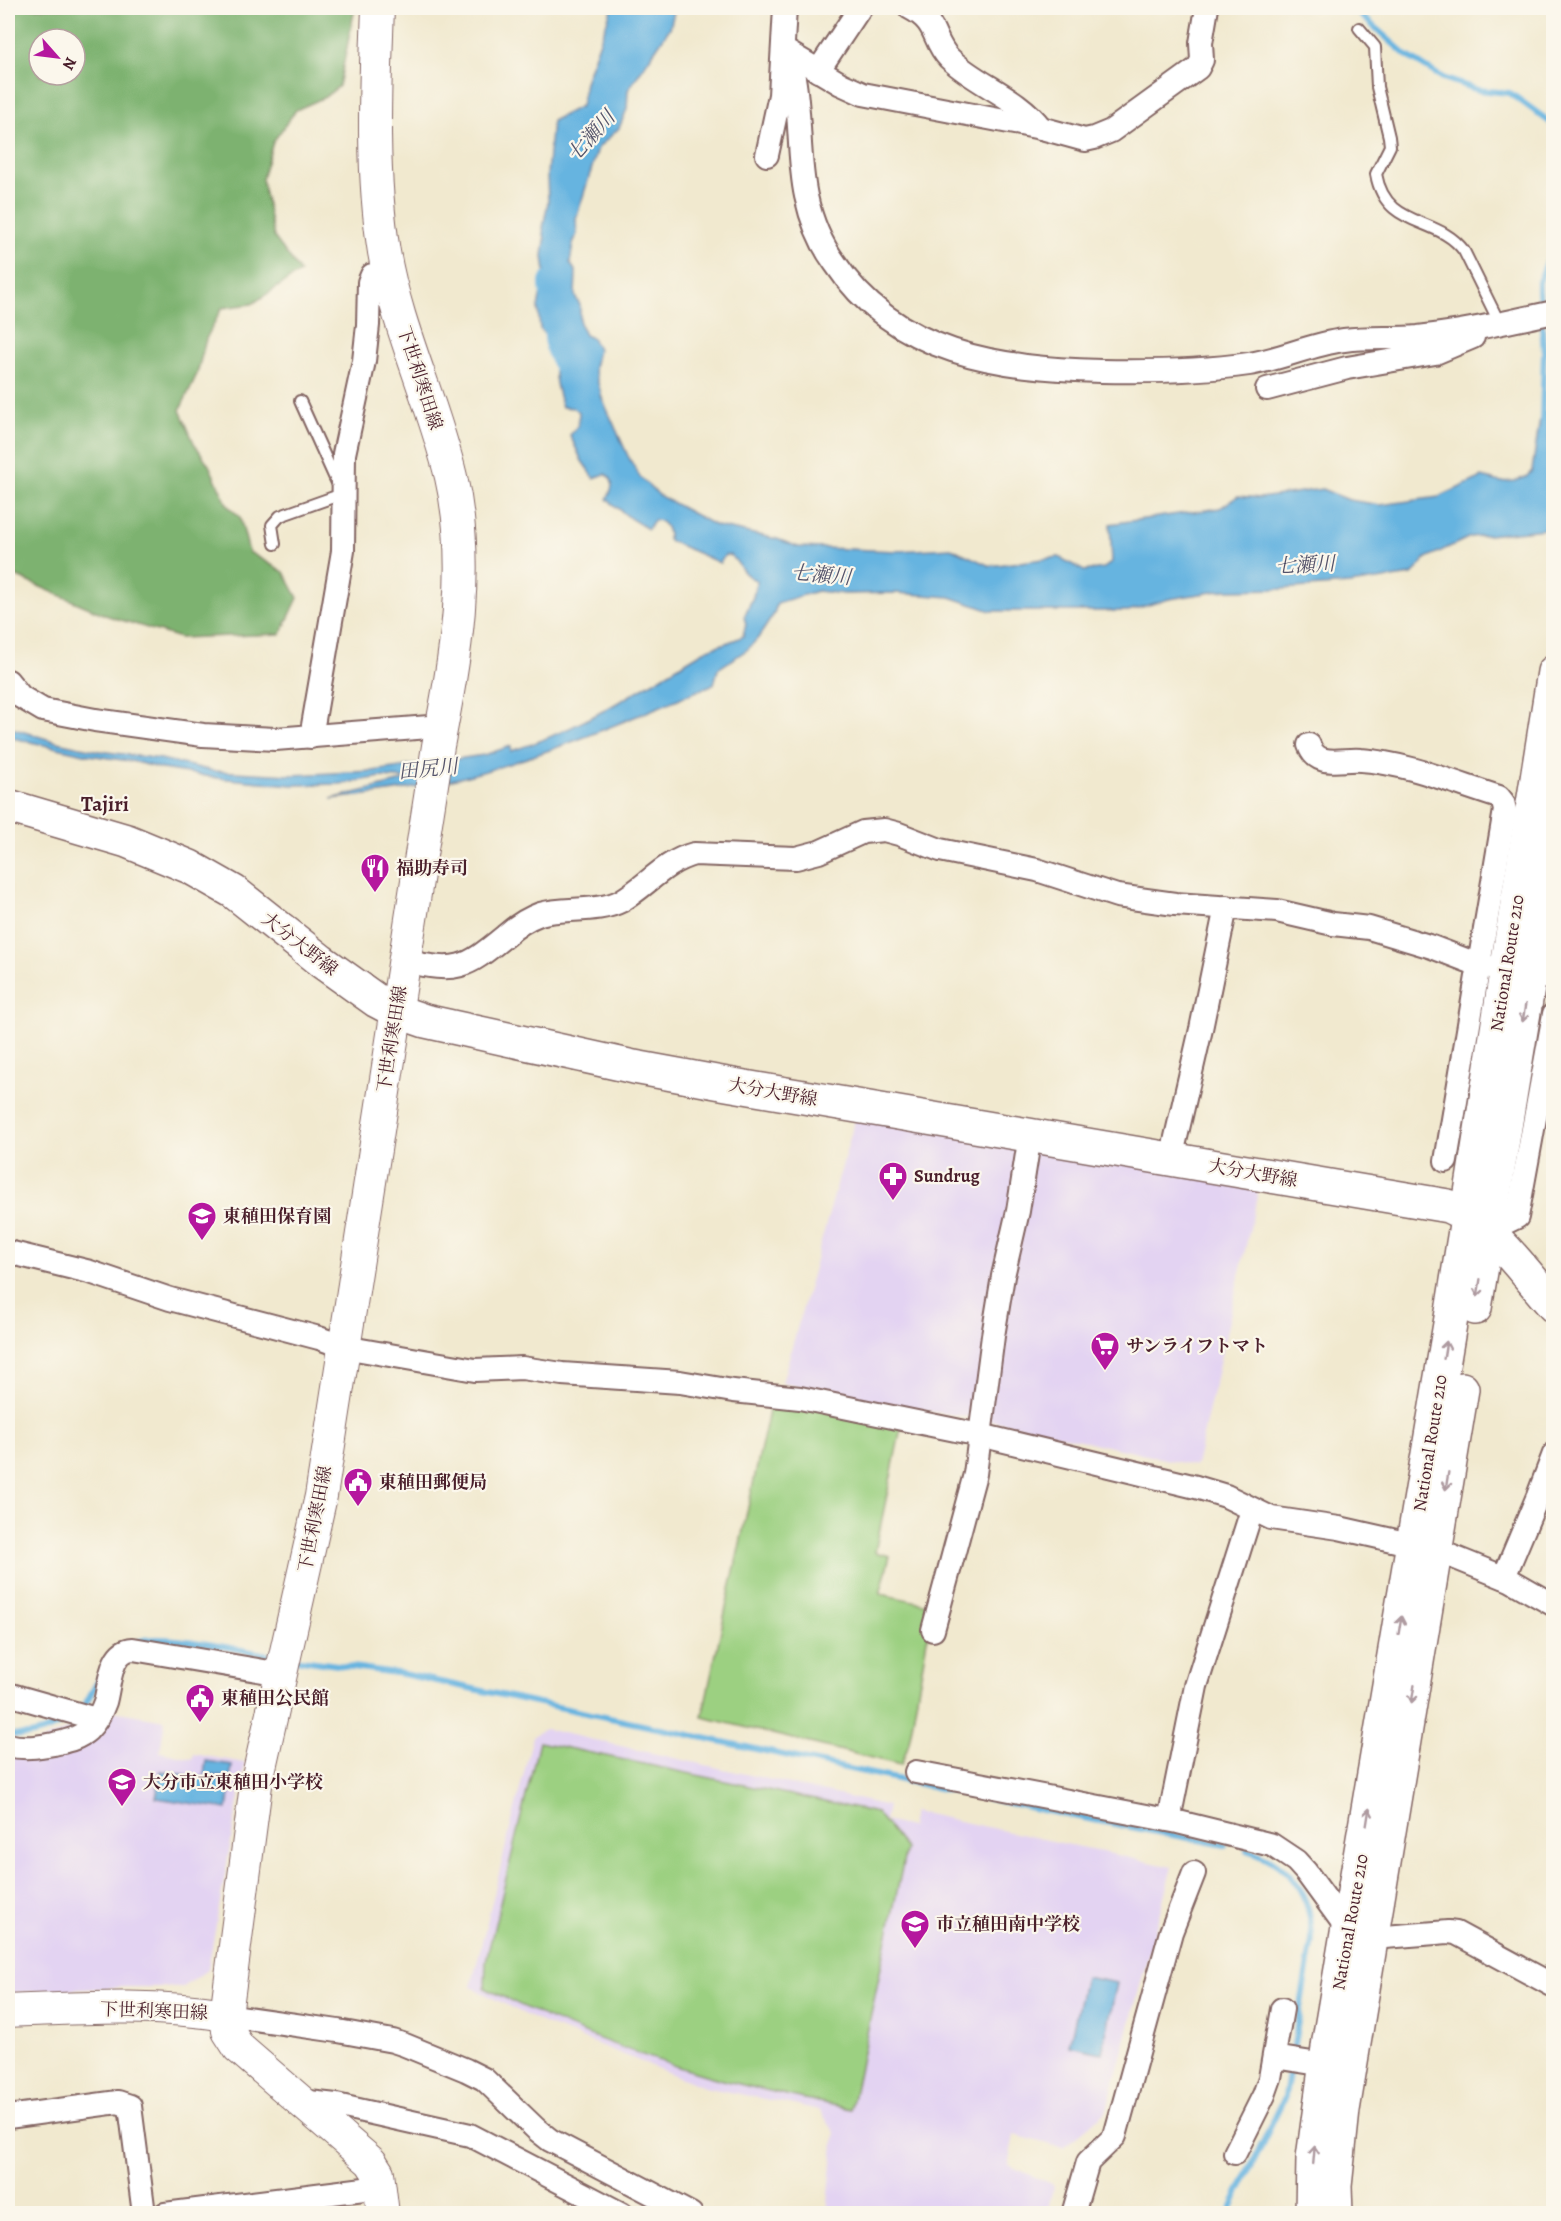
<svg xmlns="http://www.w3.org/2000/svg" width="1561" height="2221" font-family="Alegreya,'Noto Serif JP',serif">
<style>
.built{fill:#e3d3f2}
.green{fill:#9cd081;stroke:#737856;stroke-width:1.5}
.forest{fill:#7db26f;stroke:#64684d;stroke-width:1.5;fill-rule:evenodd}
.water{fill:#66b4e0;stroke:#586a86;stroke-width:1.5}
.lines{fill:none;stroke-linecap:round;stroke-linejoin:round}
.stream{stroke:#66b4e0;stroke-width:6}
.river{stroke:#66b4e0;stroke-width:34}
.lane-casing{stroke:#846664;stroke-width:14}
.street-casing{stroke:#846664;stroke-width:26}
.secondary-casing{stroke:#846664;stroke-width:34}
.primary-casing{stroke:#846664;stroke-width:36}
.highway-casing{stroke:#846664;stroke-width:36}
.lane{stroke:#fff;stroke-width:10}
.street{stroke:#fff;stroke-width:22}
.secondary{stroke:#fff;stroke-width:32}
.primary{stroke:#fff;stroke-width:33}
.highway{stroke:#fff;stroke-width:33}
.oneway{stroke:#ae9aa0}
.labels{text-anchor:middle;dominant-baseline:central;stroke-width:4.5;stroke-linejoin:round;paint-order:stroke}
.street-label{font-size:18px;fill:#4a1f2b;stroke:#fbf7ec}
.poi-label{font-size:18px;font-weight:bold;fill:#4a1f2b;stroke:#fbf7ec;text-anchor:start}
.water-label{font-size:20px;font-style:italic;fill:#54536a;stroke:#fbf7ec}
.quarter-label{font-size:21px;font-weight:bold;fill:#4a1f2b;stroke:#fbf7ec}
</style>
<rect width="100%" height="100%" fill="#fbf7ec"/>
<filter id="ink" filterUnits="userSpaceOnUse"><feTurbulence type="fractalNoise" baseFrequency=".0167" numOctaves="2"/><feDisplacementMap in="SourceGraphic" scale="12" xChannelSelector="R" yChannelSelector="G"/><feConvolveMatrix kernelMatrix="1 2 1 2 8 2 1 2 1" color-interpolation-filters="sRGB"/></filter>
<filter id="wash" filterUnits="userSpaceOnUse"><feTurbulence type="fractalNoise" baseFrequency=".008" numOctaves="4" result="noise"/><feDisplacementMap in="SourceGraphic" scale="24" xChannelSelector="R" yChannelSelector="G"/><feGaussianBlur stdDeviation="1.35" result="paint"/><feColorMatrix in="noise" values="0 0 0 0 0 0 0 0 0 0 0 0 0 0 0 0 0 1.4 0 .05"/><feComposite in="paint" operator="in"/></filter>
<g filter="url(#wash)">
<rect width="100%" height="100%" fill="#f1e9cf"/>
<g class="built">
<polygon points="856,1116 1260,1184 1196,1466 990,1420 900,1407 782,1383"/>
<polygon points="112,1711 165,1720 160,1752 192,1759 194,1754 245,1763 208,1969 184,1987 124,1987 8,1993 8,1754"/>
<polygon points="545,1729 888,1806 885,1821 910,1827 913,1811 1172,1867 1106,2112 1063,2148 1014,2135 1008,2165 1051,2184 1053,2188 1047,2213 827,2213 835,2133 820,2110 704,2087 534,2019 471,1987 533,1736"/>
</g>
<g class="green">
<polygon points="772,1398 902,1423 875,1552 890,1556 880,1594 933,1605 909,1743 901,1765 702,1717"/>
<path d="M539,1742L877,1813L906,1849L851,2109C803,2098 753,2089 705,2075C632,2054 552,2022 485,1988L486,1961Z"/>
</g>
<path class="forest" d="M8,8H355L339,86L325,97L296,110L273,142L262,179L274,237L300,272L252,304L222,308L206,339L197,374L180,410L194,443L209,465L228,506L240,517L249,552L284,572L298,598L281,634L180,638L108,616L8,573ZM39,39H75V75H39Z"/>
<g class="water">
<path d="M612,8H675L670,28L628,90L627,109L619,128L598,148L576,219L577,234L573,244L570,263L576,272L575,296L580,305V324L585,335L592,338L598,349L594,368L602,398L628,456L640,477L660,496L716,526L777,539L798,547L897,551L951,548L990,566L1059,557L1084,571L1104,568L1112,562L1110,524L1220,508L1238,496L1260,498L1322,489L1349,500L1380,505L1439,497L1482,477L1500,482L1515,481L1526,477L1532,471L1541,412H1549L1550,456L1554,462L1553,528L1470,537L1426,558L1412,575L1349,584L1281,589L1225,590L1169,599L1128,611H991L950,597L896,593L844,594L817,591L777,603L774,614L758,638L748,649L718,669L714,684C627,720 540,759 448,781C410,790 370,795 331,799L410,779L381,777L340,784L292,785L218,778L162,769L136,762L89,755L8,737V727L57,742L99,751L161,759L213,771L292,775L373,771L484,755L511,746V751C581,730 641,688 704,651C716,645 731,643 743,636L746,624L744,617L753,597L757,581C738,572 744,567 730,555H725L720,563L668,540C669,530 665,520 654,520L648,529L631,519L607,499C612,490 616,479 605,474L594,478L582,461L570,435L578,425L579,412L575,408L562,407C559,395 551,373 557,361C561,353 566,349 568,340L561,331L546,335L540,329L538,308L545,272L543,256L545,240L543,228L548,202L547,175L552,121L581,106L585,82Z"/>
<polygon points="206,1761 232,1765 230,1778 204,1774"/>
<polygon points="161,1771 231,1782 227,1809 156,1798"/>
<polygon points="1085,1977 1117,1983 1102,2053 1069,2046"/>
</g>
<g class="lines">
<g class="stream">
<polyline points="1353,8 1406,55 1443,78 1478,90 1510,93 1554,125"/>
<polyline points="1542,419 1544,352 1539,290 1539,282 1554,245"/>
<path d="M138,1642C158,1631 248,1652 275,1656"/>
<polyline points="294,1659 403,1674 1047,1811 1225,1845"/>
<polyline points="82,1710 103,1672"/>
<path d="M8,1734C33,1739 50,1730 71,1717"/>
<path d="M1228,2214L1285,2097L1312,1940C1312,1895 1290,1863 1247,1850"/>
</g>
<polyline class="river" points="556,284 562,346 583,394"/>
</g>
</g>
<g filter="url(#ink)">
<g class="lines">
<g class="lane-casing">
<g id="lane">
<path d="M1359,28L1375,47L1377,87L1389,137L1390,146L1376,174C1386,230 1438,215 1464,251L1500,324"/>
<polyline points="275,544 272,525 280,516 342,494 300,401"/>
</g>
</g>
<g class="street-casing">
<g id="street">
<path d="M910,8C939,23 931,39 949,58C977,85 1017,96 1041,128"/>
<path d="M784,50C787,59 792,69 794,78C801,116 798,159 806,196C811,219 821,244 835,263C896,355 1000,368 1101,371C1150,372 1200,371 1249,364C1282,359 1311,344 1344,340C1368,337 1393,339 1418,337C1464,332 1508,322 1554,312"/>
<polyline points="784,50 841,84 863,94 1041,128 1085,140 1094,138 1111,131 1198,68 1202,60 1201,43 1207,8"/>
<polyline points="818,71 860,8"/>
<polyline points="767,155 780,95 785,8"/>
<polyline points="1267,389 1347,368 1435,353 1473,337"/>
<polyline points="8,681 21,697 43,710 95,720 203,735 275,739 442,726"/>
<polyline points="311,737 343,551 344,454 364,361 368,325 369,282 372,275 389,272"/>
<path d="M1309,745C1317,769 1342,758 1361,760C1407,763 1454,783 1499,797L1503,802L1505,810L1446,1161"/>
<path d="M405,961C457,973 465,969 505,936C515,927 526,919 540,914C565,907 598,913 621,901C647,886 664,862 694,854L796,858L819,852L863,832L884,830L899,834L940,850L1037,870L1117,896L1175,904L1277,911L1333,924L1369,928L1432,947L1479,965L1506,970"/>
<polyline points="1530,976 1554,977"/>
<polyline points="1171,1159 1201,1029 1226,907"/>
<polyline points="1488,1231 1517,1217 1554,1014"/>
<polyline points="8,1252 90,1272 170,1299 319,1338 344,1347 475,1370 522,1368 562,1374 680,1382 733,1391 800,1398 980,1435 1196,1487 1226,1496 1271,1518 1339,1528 1436,1550 1510,1580 1554,1605"/>
<polyline points="1504,1577 1538,1496 1554,1454"/>
<polyline points="933,1630 975,1474 993,1336 1003,1276 1018,1211 1030,1135"/>
<polyline points="8,1694 96,1719"/>
<path d="M8,1745C24,1749 37,1747 54,1744C66,1741 78,1739 88,1730C95,1723 102,1711 105,1702C110,1684 110,1650 133,1649L281,1674"/>
<polyline points="916,1772 1178,1822 1272,1845 1296,1861 1306,1872 1349,1931"/>
<polyline points="1169,1820 1196,1686 1252,1510"/>
<polyline points="1372,1938 1448,1932 1456,1933 1554,1986"/>
<polyline points="226,2015 338,2031 393,2041 405,2045 466,2070 484,2079 536,2129 550,2140 691,2214"/>
<polyline points="1274,2057 1325,2065"/>
<polyline points="300,2101 336,2105 470,2135 622,2214"/>
<polyline points="8,2117 118,2102 130,2106 144,2214"/>
<polyline points="1235,2153 1264,2095 1270,2078 1282,2009"/>
<polyline points="165,2214 380,2187"/>
<polyline points="1073,2214 1088,2162 1115,2136 1171,1932 1194,1873"/>
</g>
</g>
<g class="secondary-casing">
<g id="secondary">
<path d="M8,2011C80,2008 154,2003 226,2015L256,1785L321,1496L438,746C455,657 472,568 451,477C433,401 397,329 384,252C371,171 375,89 378,8"/>
<polyline points="226,2015 228,2031 239,2048 371,2162 378,2173 383,2214"/>
</g>
</g>
<g class="primary-casing">
<path id="primary" d="M8,806L127,841L190,867L234,892L321,961L377,1001L396,1011L425,1021L634,1067L727,1084L1448,1206C1493,1225 1522,1270 1554,1306"/>
</g>
<g class="highway-casing">
<g id="highway">
<polyline points="1475,1308 1554,831"/>
<polyline points="1312,2214 1313,2158 1329,2040 1452,1312 1554,672"/>
<polyline points="1336,2214 1335,2186 1343,2110 1462,1389"/>
</g>
</g>
<use href="#lane" class="lane"/>
<use href="#street" class="street"/>
<use href="#secondary" class="secondary"/>
<use href="#primary" class="primary"/>
<use href="#highway" class="highway"/>
</g>
<defs><path id="oneway-shaft" d="M-6 0H5M1.5-3L5.5 0L1.5 3" fill="none" stroke-width="1.6" stroke-linecap="round" stroke-linejoin="round" transform="scale(1.5)"/></defs>
<g class="oneway">
<use href="#oneway-shaft" transform="translate(1524 1013) rotate(99)"/>
<use href="#oneway-shaft" transform="translate(1479 1288) rotate(99)"/>
<use href="#oneway-shaft" transform="translate(1445 1350) rotate(-81)"/>
<use href="#oneway-shaft" transform="translate(1447 1481) rotate(99)"/>
<use href="#oneway-shaft" transform="translate(1400 1625) rotate(-81)"/>
<use href="#oneway-shaft" transform="translate(1413 1694) rotate(99)"/>
<use href="#oneway-shaft" transform="translate(1368 1817) rotate(-81)"/>
<use href="#oneway-shaft" transform="translate(1314 2155) rotate(-85)"/>
</g>
</g>
<defs>
<g id="restaurant-pin" transform="scale(1.5)"><path d="M0 17L-7.5 6A9.5 9.5 0 1 1 7.5 6Z" fill="#b5179e" stroke="#fbf7ec"/><path d="M-5-6h1v4h1v-4h1v4h1v-4h1v5L-1.5 .5V6h-2V.5L-5-1ZM5-6V6H3V1.5H1.5Q1.5-4 5-6Z" fill="#fff"/></g>
<g id="pharmacy-pin" transform="scale(1.5)"><path d="M0 17L-7.5 6A9.5 9.5 0 1 1 7.5 6Z" fill="#b5179e" stroke="#fbf7ec"/><path d="M-2-6h4v4h4v4h-4v4h-4v-4h-4v-4h4Z" fill="#fff"/></g>
<g id="school-pin" transform="scale(1.5)"><path d="M0 17L-7.5 6A9.5 9.5 0 1 1 7.5 6Z" fill="#b5179e" stroke="#fbf7ec"/><path d="M0-5L7-2L0 1L-7-2ZM-4 1L0 2.5L4 1V4Q0 6-4 4Z" fill="#fff"/></g>
<g id="supermarket-pin" transform="scale(1.5)"><path d="M0 17L-7.5 6A9.5 9.5 0 1 1 7.5 6Z" fill="#b5179e" stroke="#fbf7ec"/><path d="M-6-5.5h2.5l.6 2H6L4.5 2H-2.5L-4.4-4H-6ZM-1.5 3.2a1.3 1.3 0 1 0 .1 0ZM3 3.2a1.3 1.3 0 1 0 .1 0Z" fill="#fff"/></g>
<g id="civic-pin" transform="scale(1.5)"><path d="M0 17L-7.5 6A9.5 9.5 0 1 1 7.5 6Z" fill="#b5179e" stroke="#fbf7ec"/><path d="M-.6-6.5H3V-4.5H.6V-3L4-1V1h2V6H-6V1h2V-1L-.6-3ZM-1.2 2.5V6h2.4V2.5Z" fill="#fff"/></g>
</defs>
<g fill-rule="evenodd">
<use href="#restaurant-pin" x="375" y="868"/>
<use href="#pharmacy-pin" x="893" y="1176"/>
<use href="#school-pin" x="202" y="1216"/>
<use href="#supermarket-pin" x="1105" y="1346"/>
<use href="#civic-pin" x="358" y="1482"/>
<use href="#civic-pin" x="200" y="1698"/>
<use href="#school-pin" x="122" y="1782"/>
<use href="#school-pin" x="915" y="1924"/>
</g>
<g class="labels">
<g class="street-label">
<text transform="translate(420 378) rotate(72)">下世利寒田線</text>
<text transform="translate(300 944) rotate(38)">大分大野線</text>
<text transform="translate(1507 963) rotate(-81)">National Route 210</text>
<text transform="translate(392 1039) rotate(-81)">下世利寒田線</text>
<text transform="translate(773 1092) rotate(10)">大分大野線</text>
<text transform="translate(1253 1173) rotate(10)">大分大野線</text>
<text transform="translate(1430 1443) rotate(-81)">National Route 210</text>
<text transform="translate(315 1519) rotate(-79)">下世利寒田線</text>
<text transform="translate(1350 1922) rotate(-80)">National Route 210</text>
<text transform="translate(154 2011) rotate(2)">下世利寒田線</text>
</g>
<g class="poi-label">
<text x="396" y="868">福助寿司</text>
<text x="914" y="1176">Sundrug</text>
<text x="223" y="1216">東稙田保育園</text>
<text x="1126" y="1346">サンライフトマト</text>
<text x="379" y="1482">東稙田郵便局</text>
<text x="221" y="1698">東稙田公民館</text>
<text x="143" y="1782">大分市立東稙田小学校</text>
<text x="936" y="1924">市立稙田南中学校</text>
</g>
<g class="water-label">
<text transform="translate(591 136) rotate(-48)">七瀬川</text>
<text transform="translate(1305 565) rotate(-3)">七瀬川</text>
<text transform="translate(821 575) rotate(5)">七瀬川</text>
<text transform="translate(428 769) rotate(-6)">田尻川</text>
</g>
<g class="quarter-label">
<text x="105" y="804">Tajiri</text>
</g>
</g>
<rect width="1561" height="2221" fill="none" stroke="#fbf7ec" stroke-width="30"/>
<g transform="translate(57 57) rotate(118)"><circle r="28" fill="#fbf7ec" stroke="#b4a19f" stroke-width="1.5"/>
<path d="M0-4.5L10 22L0 15L-10 22Z" fill="#b5179e"/>
<text y="-9" font-size="16" font-weight="bold" text-anchor="middle" fill="#4a1f2b">N</text>
</g>
</svg>
